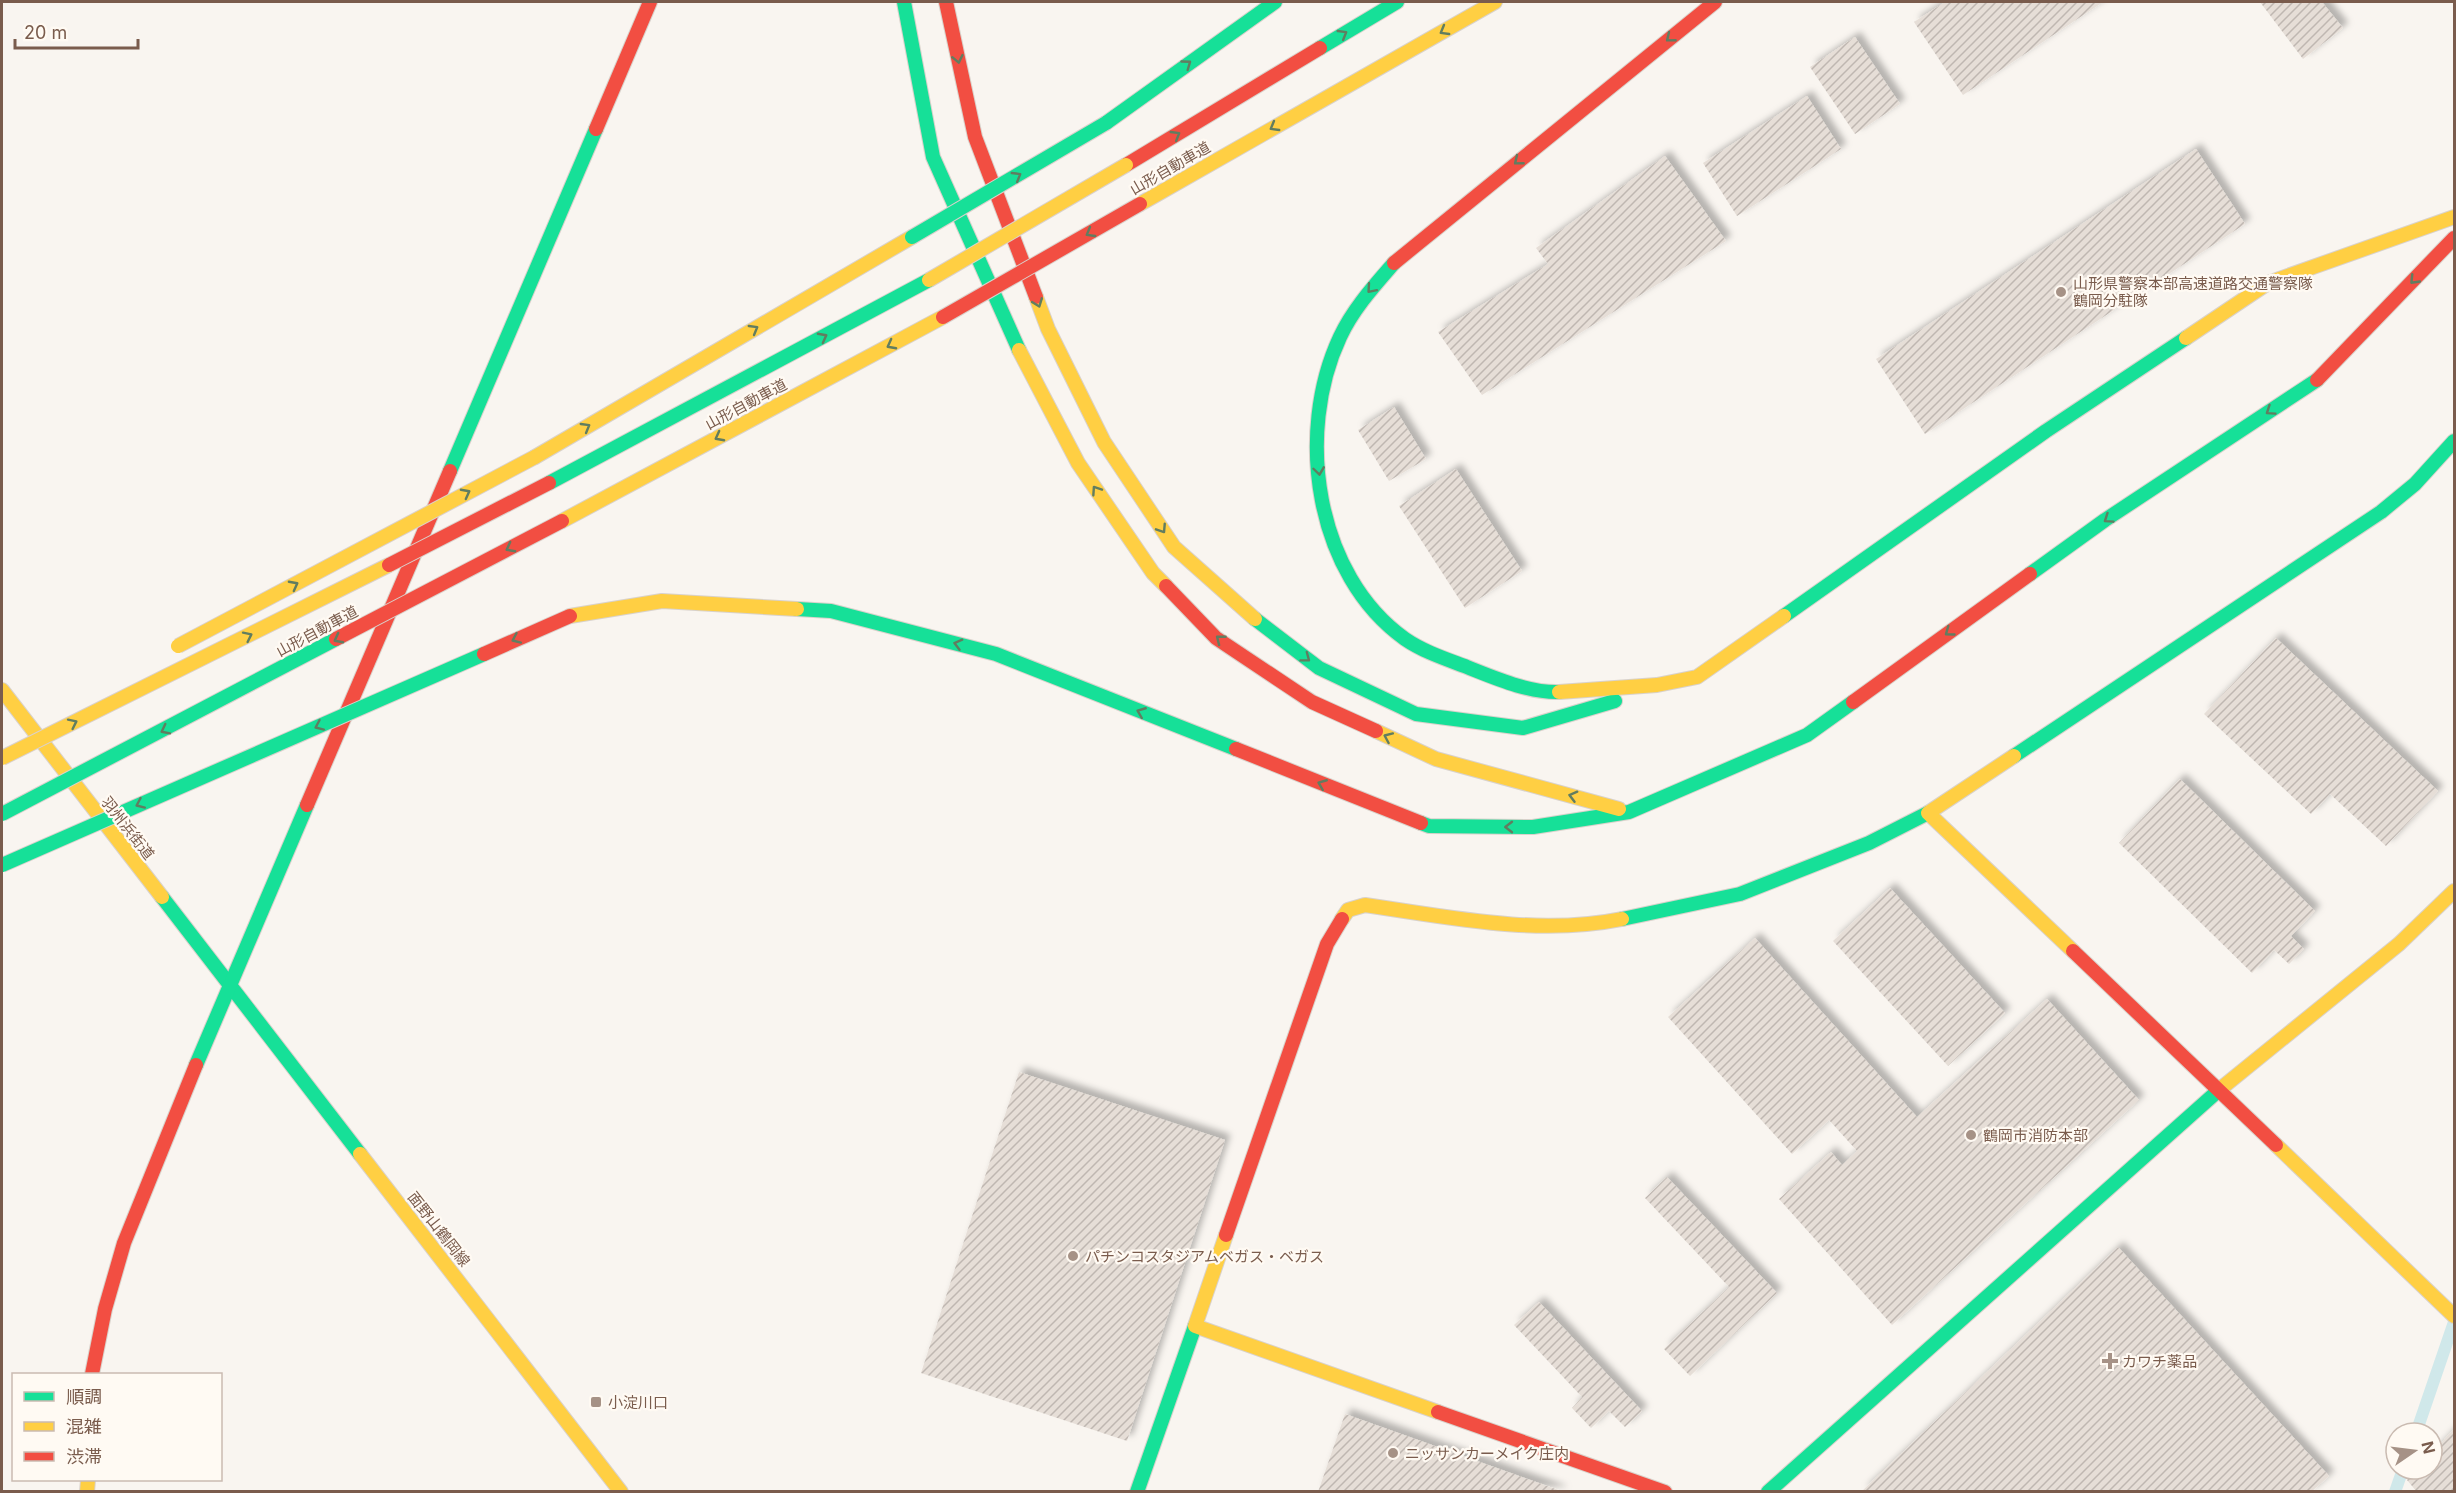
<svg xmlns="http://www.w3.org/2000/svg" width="2456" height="1493" font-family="Inter,'Noto Sans JP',sans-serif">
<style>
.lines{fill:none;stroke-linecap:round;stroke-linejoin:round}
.stream{stroke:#d0e8ea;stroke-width:12}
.building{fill:url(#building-hatch);filter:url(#shadow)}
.fast-casing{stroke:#d9d2cb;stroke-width:16}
.slow-casing{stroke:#d9d2cb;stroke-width:16}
.jam-casing{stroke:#d9d2cb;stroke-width:16}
.fast{stroke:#16e098;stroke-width:14}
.slow{stroke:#ffcf43;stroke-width:14}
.jam{stroke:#f24e42;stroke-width:14}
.fast-bridge-casing{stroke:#dad1cc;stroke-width:16;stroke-linecap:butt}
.slow-bridge-casing{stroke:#dad1cc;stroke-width:16;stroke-linecap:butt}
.jam-bridge-casing{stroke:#dad1cc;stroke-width:16;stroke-linecap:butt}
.fast-bridge{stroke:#16e098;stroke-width:14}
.slow-bridge{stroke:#ffcf43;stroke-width:14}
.jam-bridge{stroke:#f24e42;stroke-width:14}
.oneway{stroke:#617d60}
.poi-dot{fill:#a69286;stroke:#fffaf3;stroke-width:2}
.labels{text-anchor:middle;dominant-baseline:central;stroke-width:4.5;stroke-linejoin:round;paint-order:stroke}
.street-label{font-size:15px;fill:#7a5c4d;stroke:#fffaf3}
.poi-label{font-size:15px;fill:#7a5c4d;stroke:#fffaf3;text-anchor:start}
</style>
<defs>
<pattern id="building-hatch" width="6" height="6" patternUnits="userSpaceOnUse" patternTransform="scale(1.5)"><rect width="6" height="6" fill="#e6ded7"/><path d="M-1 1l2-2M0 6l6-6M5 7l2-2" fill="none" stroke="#bfb7b1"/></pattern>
<filter id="shadow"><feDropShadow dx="5.5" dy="-5.5" stdDeviation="3" flood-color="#0004"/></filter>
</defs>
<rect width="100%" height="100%" fill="#f9f5f0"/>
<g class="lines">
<g class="stream">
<polyline points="2416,1433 2454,1322"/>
<polyline points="2395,1492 2403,1469"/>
</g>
</g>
<g class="building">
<polygon points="1945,2 2103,2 1963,95 1914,22"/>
<polygon points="2260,2 2322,2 2343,28 2303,59"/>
<polygon points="1855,37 1900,104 1855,134 1810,67"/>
<polygon points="1807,96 1841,149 1737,216 1703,163"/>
<polygon points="2196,149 2245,224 1925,434 1876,359"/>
<polygon points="1665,156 1726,241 1482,395 1438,332 1548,264 1536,248"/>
<polygon points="1394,407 1426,459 1389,481 1358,430"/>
<polygon points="1456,469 1522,571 1465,608 1399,506"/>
<polygon points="2276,638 2438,791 2386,846 2330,794 2311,814 2204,714"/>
<polygon points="2180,779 2315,911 2291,936 2304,949 2289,964 2274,950 2252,973 2119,843"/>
<polygon points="1890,888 2005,1013 1948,1066 1833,941"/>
<polygon points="1755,938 1917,1117 2047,999 2139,1100 1892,1325 1779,1199 1831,1152 1842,1165 1857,1151 1829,1120 1792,1154 1668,1017"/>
<polygon points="1019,1072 1225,1140 1127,1441 921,1373"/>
<polygon points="1667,1177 1777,1293 1690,1376 1664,1349 1729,1287 1645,1198"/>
<polygon points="2118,1247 2329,1476 2311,1492 1861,1492"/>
<polygon points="1539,1302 1642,1411 1625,1427 1609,1411 1591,1428 1572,1408 1582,1397 1514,1325"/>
<polygon points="1345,1414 1561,1491 1561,1492 1318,1492"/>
<polygon points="2454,1429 2454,1492 2417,1492 2407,1480 2417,1469 2432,1469 2432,1453"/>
</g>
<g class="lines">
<g class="fast-casing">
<g id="fast">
<polyline points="904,2 933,157 1019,350"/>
<polyline points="1320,48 1397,2"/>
<polyline points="1106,123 1275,2"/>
<path d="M1394,263C1374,286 1353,309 1340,337C1295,433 1315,575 1405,639C1424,652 1446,659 1467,667C1495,678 1529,693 1559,692"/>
<polyline points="450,471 596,129"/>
<polyline points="549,483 929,280"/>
<polyline points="2030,574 2105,520 2317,380"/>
<polyline points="797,609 831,611 996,654 1236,749"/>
<polyline points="1784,616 2046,431 2186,338"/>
<polyline points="1255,619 1319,668 1416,714 1523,728 1615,701"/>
<polyline points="2014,756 2381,512 2415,484 2454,441"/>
<polyline points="1421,823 1429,826 1533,827 1629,812 1807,735 1853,702"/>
<polyline points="162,897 360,1154"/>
<polyline points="1622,919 1740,894 1869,843 1928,813"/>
<polyline points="196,1065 307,805"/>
<polyline points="1137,1492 1195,1326"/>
<polyline points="1768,1492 2219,1090"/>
</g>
</g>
<g class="slow-casing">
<g id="slow">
<polyline points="1140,204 1495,2"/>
<polyline points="1036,297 1048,329 1104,442 1174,547 1255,619"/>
<polyline points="2186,338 2268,283 2454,217"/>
<polyline points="1019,350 1078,463 1153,573 1166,586"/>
<polyline points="535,457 912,237"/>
<polyline points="562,521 943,317"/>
<polyline points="570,616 662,601 797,609"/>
<polyline points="2,690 162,897"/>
<polyline points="1559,692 1657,685 1697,677 1784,616"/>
<polyline points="1376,731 1436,759 1619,809"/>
<polyline points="2014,756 1928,813 2073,951"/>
<path d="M1342,919L1348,910L1365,905C1448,917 1538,936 1622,919"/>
<polyline points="2219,1090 2399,944 2454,891"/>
<polyline points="2276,1145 2454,1316"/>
<polyline points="360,1154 621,1492"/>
<polyline points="1226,1235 1195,1326 1438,1412"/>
<polyline points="87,1492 88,1480"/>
</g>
</g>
<g class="jam-casing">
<g id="jam">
<polyline points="946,2 975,137 1036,297"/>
<polyline points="596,129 650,2"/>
<polyline points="1126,165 1320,48"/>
<polyline points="1394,263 1715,2"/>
<polyline points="2317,380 2454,238"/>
<polyline points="1166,586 1216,638 1312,702 1376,731"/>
<polyline points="1853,702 2030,574"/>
<polyline points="1236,749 1421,823"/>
<polyline points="307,805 450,471"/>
<polyline points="2073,951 2276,1145"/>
<polyline points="1226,1235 1327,944 1342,919"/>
<polyline points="92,1374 105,1309 124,1243 196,1065"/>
<polyline points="1438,1412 1665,1492"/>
</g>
</g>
<use href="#fast" class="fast"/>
<use href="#slow" class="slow"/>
<use href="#jam" class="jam"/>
<g class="fast-bridge-casing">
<g id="fast-bridge">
<polyline points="912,237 1106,123"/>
<polyline points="2,814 336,639"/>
<polyline points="2,865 484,654"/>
</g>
</g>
<g class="slow-bridge-casing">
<g id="slow-bridge">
<polyline points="929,280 1126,165"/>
<polyline points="178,646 535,457"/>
<polyline points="2,758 389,565"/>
</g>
</g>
<g class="jam-bridge-casing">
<g id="jam-bridge">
<polyline points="943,317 1140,204"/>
<polyline points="389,565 549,483"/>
<polyline points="336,639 562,521"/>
<polyline points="484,654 570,616"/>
</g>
</g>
<use href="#fast-bridge" class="fast-bridge"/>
<use href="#slow-bridge" class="slow-bridge"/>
<use href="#jam-bridge" class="jam-bridge"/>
</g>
<defs><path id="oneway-chevron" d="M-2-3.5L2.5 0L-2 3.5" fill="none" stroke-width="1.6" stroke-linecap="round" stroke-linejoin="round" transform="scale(1.5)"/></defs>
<g class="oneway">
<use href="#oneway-chevron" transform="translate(1444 31) rotate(150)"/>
<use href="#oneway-chevron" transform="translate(1343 34) rotate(-31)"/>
<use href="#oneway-chevron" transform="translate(1670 38) rotate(141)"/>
<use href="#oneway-chevron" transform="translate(958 59) rotate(78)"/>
<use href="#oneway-chevron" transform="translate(1187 64) rotate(-36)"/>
<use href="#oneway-chevron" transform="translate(1274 127) rotate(150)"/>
<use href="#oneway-chevron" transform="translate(1176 135) rotate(-31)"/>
<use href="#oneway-chevron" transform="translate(1518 161) rotate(141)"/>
<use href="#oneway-chevron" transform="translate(1017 176) rotate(-31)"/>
<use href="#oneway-chevron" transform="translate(1090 233) rotate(150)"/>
<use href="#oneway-chevron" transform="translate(2414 280) rotate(134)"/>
<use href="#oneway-chevron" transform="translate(1371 289) rotate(131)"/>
<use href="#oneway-chevron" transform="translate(1038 303) rotate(69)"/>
<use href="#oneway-chevron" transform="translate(754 329) rotate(-30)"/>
<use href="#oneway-chevron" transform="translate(823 337) rotate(-28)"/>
<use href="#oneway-chevron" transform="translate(891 345) rotate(152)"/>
<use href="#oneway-chevron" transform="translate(2270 411) rotate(146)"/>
<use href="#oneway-chevron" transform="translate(586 427) rotate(-30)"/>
<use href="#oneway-chevron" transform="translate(719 437) rotate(152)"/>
<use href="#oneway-chevron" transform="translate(1319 471) rotate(82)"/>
<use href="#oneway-chevron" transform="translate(1096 490) rotate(-124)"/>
<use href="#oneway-chevron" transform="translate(466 493) rotate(-28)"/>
<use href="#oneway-chevron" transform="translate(2108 519) rotate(146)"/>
<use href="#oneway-chevron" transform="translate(1162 529) rotate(57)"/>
<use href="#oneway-chevron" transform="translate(510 548) rotate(152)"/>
<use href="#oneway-chevron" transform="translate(294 585) rotate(-28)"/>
<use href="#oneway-chevron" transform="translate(1949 632) rotate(144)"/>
<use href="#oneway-chevron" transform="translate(248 636) rotate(-26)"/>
<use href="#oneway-chevron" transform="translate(338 639) rotate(152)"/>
<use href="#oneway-chevron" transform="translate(516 639) rotate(156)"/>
<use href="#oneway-chevron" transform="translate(1220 639) rotate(-142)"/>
<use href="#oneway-chevron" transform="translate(958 644) rotate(-165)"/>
<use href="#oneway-chevron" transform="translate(1306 658) rotate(37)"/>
<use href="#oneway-chevron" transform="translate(1141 712) rotate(-158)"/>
<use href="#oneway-chevron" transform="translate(73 723) rotate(-26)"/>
<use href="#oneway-chevron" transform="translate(319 726) rotate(156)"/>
<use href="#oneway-chevron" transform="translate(165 730) rotate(153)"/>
<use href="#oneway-chevron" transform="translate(1388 737) rotate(-156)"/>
<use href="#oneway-chevron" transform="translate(1322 784) rotate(-158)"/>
<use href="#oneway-chevron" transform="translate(1573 796) rotate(-165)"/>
<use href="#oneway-chevron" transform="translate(140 804) rotate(156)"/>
<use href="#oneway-chevron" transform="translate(1509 827) rotate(-180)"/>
</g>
<g class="poi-dot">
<circle cx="2061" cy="292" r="6"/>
<circle cx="1971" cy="1135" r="6"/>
<circle cx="1073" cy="1256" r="6"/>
<path d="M2107 1352h6v6h6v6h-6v6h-6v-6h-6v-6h6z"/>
<rect x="590" y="1396" width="12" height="12" rx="3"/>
<circle cx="1393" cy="1453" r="6"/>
</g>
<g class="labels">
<g class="street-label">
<text transform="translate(1170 168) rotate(-30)">山形自動車道</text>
<text transform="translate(746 404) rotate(-28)">山形自動車道</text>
<text transform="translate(317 631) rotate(-28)">山形自動車道</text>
<text transform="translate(128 828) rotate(52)">羽州浜街道</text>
<text transform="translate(439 1229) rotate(52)">面野山鶴岡線</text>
</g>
<g class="poi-label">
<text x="2073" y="283">山形県警察本部高速道路交通警察隊<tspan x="2073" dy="17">鶴岡分駐隊</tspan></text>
<text x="1983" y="1135">鶴岡市消防本部</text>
<text x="1085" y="1256">パチンコスタジアムベガス・ベガス</text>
<text x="2122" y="1361">カワチ薬品</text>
<text x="608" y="1402">小淀川口</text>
<text x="1405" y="1453">ニッサンカーメイク庄内</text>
</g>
</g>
<rect width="2456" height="1493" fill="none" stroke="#7a5c4d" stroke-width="6"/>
<rect x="12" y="1373" width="210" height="108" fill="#fffaf3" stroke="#cabbb1" stroke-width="1.5"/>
<rect x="24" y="1392" width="30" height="9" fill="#16e098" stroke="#cabbb1" stroke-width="1.5"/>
<text x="66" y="1403" font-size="18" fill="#7a5c4d">順調</text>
<rect x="24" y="1422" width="30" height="9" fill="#ffcf43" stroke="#cabbb1" stroke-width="1.5"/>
<text x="66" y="1433" font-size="18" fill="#7a5c4d">混雑</text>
<rect x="24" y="1452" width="30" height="9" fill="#f24e42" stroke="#cabbb1" stroke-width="1.5"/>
<text x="66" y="1463" font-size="18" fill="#7a5c4d">渋滞</text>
<g transform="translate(2414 1451) rotate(76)"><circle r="28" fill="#fffaf3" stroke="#cabbb1" stroke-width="1.5"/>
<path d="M0-4.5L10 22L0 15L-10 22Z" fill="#a69286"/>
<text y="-9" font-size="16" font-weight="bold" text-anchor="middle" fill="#7a5c4d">N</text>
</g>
<path d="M15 39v9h123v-9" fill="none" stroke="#7a5c4d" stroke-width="3"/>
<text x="24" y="39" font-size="18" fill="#7a5c4d" stroke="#fffaf3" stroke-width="4.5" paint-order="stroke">20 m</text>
</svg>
